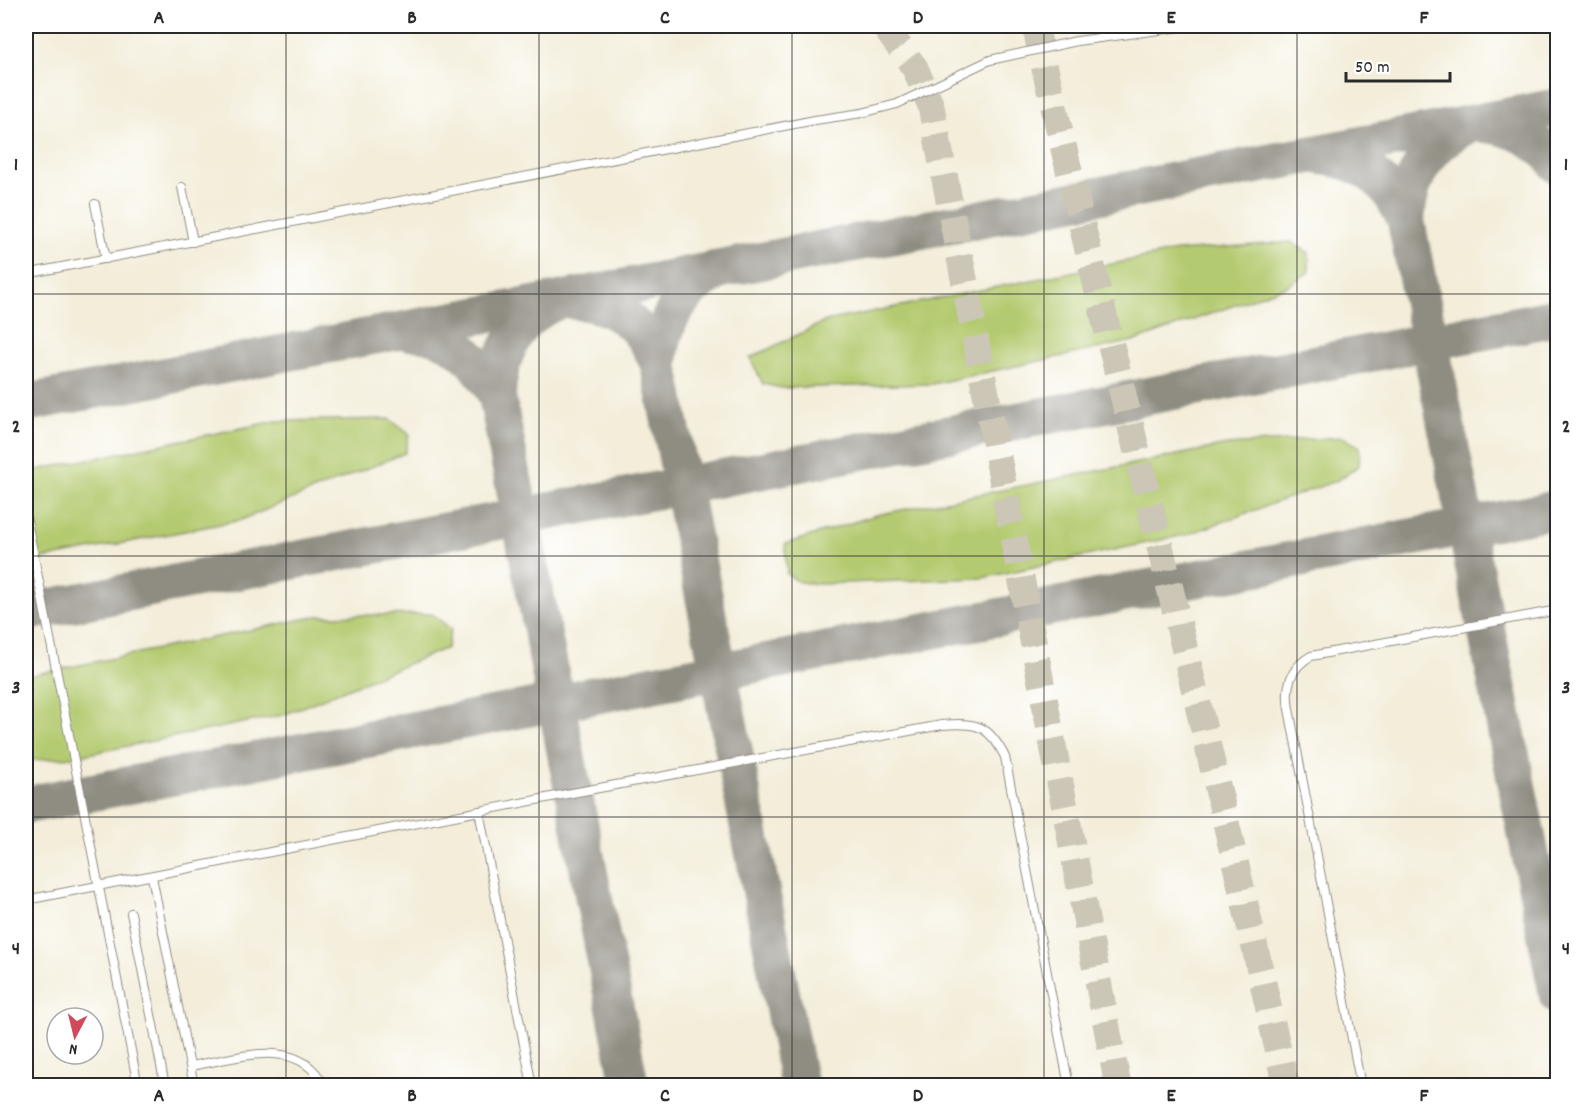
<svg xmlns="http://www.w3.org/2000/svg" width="1583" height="1111" font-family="Dekko,sans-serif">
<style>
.green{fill:#b4ca6f;stroke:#707a4d;stroke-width:1.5}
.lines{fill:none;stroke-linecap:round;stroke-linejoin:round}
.taxiway{stroke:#8f8c82;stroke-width:38}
.highway-tunnel{stroke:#cbc6b6;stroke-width:27;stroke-dasharray:27 14;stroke-linecap:butt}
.lane-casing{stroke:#8f8c82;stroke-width:10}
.lane{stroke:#fff;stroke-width:8}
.grid{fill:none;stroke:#2b2b2b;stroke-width:1.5;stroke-opacity:0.55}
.neatline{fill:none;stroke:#2b2b2b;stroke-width:2}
.grid-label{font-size:20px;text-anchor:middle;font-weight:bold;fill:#2b2b2b}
</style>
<rect width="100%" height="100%" fill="#fff"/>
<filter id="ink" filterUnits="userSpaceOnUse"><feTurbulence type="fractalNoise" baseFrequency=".0167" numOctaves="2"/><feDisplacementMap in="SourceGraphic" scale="12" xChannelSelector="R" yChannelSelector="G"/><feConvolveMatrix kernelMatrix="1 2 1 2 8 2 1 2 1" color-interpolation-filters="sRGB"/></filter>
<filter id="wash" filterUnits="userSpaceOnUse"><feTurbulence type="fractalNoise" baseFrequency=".008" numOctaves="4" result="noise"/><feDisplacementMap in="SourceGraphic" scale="24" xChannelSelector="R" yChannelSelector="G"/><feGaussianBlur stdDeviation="1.35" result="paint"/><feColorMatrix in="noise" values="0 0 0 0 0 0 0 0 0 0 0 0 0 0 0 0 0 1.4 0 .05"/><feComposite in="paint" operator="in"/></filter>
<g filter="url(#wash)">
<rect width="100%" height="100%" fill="#f3edd9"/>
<g class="green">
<polygon points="1291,242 1309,253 1309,272 1287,286 1138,340 932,384 782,388 763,384 750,358 826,321 1177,251"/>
<polygon points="389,419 409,434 405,453 241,520 26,562 26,472 276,421"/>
<polygon points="1342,437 1360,447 1359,466 1338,480 1189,534 982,578 819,584 799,582 787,574 785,544 876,515 1227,445"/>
<polygon points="432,614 451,629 447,648 283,715 73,757 26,761 26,676 318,616"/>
</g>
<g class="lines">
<g class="taxiway">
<path d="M1484,124C1516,127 1539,140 1558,165"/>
<path d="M1321,156C1364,160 1389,182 1406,221L1558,995"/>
<path d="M1406,221C1408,180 1426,147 1463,127"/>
<path d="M575,301C617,303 645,328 659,365L799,1086"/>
<path d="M553,303C515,320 498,357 497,396L630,1086"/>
<path d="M410,332C453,333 478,360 497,396"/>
<path d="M659,365C661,325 679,291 716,272"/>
<polyline points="26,403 1558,107"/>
<polyline points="26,612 1558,317"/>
<polyline points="26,805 1558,509"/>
</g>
</g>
</g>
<g filter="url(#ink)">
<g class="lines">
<g class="highway-tunnel">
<polyline points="884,26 915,68 931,106 1118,1086"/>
<path d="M1035,26C1117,379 1208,731 1286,1086"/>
</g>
<g class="lane-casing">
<g id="lane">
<polyline points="182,187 193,242"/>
<polyline points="95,204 106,259"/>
<polyline points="26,274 815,120 862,113 897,104 990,60 1077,41 1189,26"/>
<polyline points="26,516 138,1086"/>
<polyline points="479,811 532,1086"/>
<polyline points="152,877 194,1086"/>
<path d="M26,900L572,793L942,725C977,722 989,725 1005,757L1069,1086"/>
<polyline points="131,913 165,1086"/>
<path d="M191,1066C235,1059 299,1034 324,1086"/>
<path d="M1361,1086L1289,709C1285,686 1290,668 1311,656L1558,610"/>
</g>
</g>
<use href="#lane" class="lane"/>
</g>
</g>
<path class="grid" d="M286,26V1086M539,26V1086M792,26V1086M1044,26V1086M1297,26V1086M26,294H1558M26,556H1558M26,817H1558"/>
<rect width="1583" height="1111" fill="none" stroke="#fff" stroke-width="66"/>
<g transform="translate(75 1036) rotate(187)"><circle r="28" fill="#ffffff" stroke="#aaaaaa" stroke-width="1.5"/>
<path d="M0-4.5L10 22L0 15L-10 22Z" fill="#d1495b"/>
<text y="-9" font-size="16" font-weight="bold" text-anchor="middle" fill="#2b2b2b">N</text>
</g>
<path d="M1346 72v9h104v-9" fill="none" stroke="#2b2b2b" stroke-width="3"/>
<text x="1355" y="72" font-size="18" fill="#2b2b2b" stroke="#ffffff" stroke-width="4.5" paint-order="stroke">50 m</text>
<rect x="33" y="33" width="1517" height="1045" class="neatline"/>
<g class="grid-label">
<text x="159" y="23">A</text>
<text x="412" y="23">B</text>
<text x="665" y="23">C</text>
<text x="918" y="23">D</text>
<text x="1171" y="23">E</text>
<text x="1424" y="23">F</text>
<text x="16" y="170">1</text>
<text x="1566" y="170">1</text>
<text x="16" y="432">2</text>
<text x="1566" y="432">2</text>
<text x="16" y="693">3</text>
<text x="1566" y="693">3</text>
<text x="16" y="954">4</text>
<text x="1566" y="954">4</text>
<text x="159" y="1101">A</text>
<text x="412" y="1101">B</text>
<text x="665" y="1101">C</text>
<text x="918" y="1101">D</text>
<text x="1171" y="1101">E</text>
<text x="1424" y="1101">F</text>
</g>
</svg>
